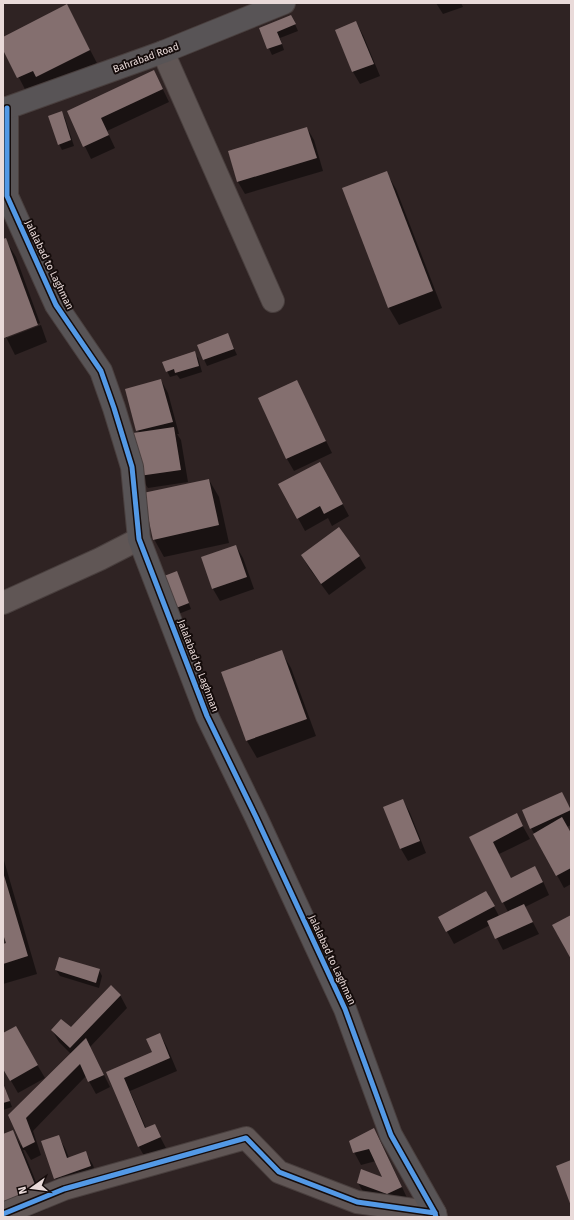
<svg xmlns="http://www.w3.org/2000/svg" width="574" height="1220" font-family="'Fira Sans',sans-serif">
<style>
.shadow{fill:#0007}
.building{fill:#846f6f}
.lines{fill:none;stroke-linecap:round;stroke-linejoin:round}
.street-casing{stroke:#493f3e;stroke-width:24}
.secondary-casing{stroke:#493f3e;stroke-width:24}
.street{stroke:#605655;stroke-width:22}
.secondary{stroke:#585456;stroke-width:22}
.cycleway-casing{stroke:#150c0b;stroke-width:8}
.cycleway{stroke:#5399e6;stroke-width:5}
.labels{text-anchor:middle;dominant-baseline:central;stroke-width:4;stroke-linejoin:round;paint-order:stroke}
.street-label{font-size:10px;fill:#e9dad9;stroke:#150c0b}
</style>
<rect width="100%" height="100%" fill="#2f2323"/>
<g class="shadow">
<polygon points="436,3 461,3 463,7 443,14"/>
<polygon points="294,22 298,31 280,38 284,50 272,55 260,29"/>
<polygon points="356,22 363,35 380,76 360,84 353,72 336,31"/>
<polygon points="76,23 99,67 28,95 3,47 3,38"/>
<polygon points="154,71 169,102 107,131 115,148 91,159 68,111"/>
<polygon points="61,112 65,118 74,146 62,150 59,144"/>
<polygon points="307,128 314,140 323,171 245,194 238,182 229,152"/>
<polygon points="386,172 396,189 442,308 399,325 389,308"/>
<polygon points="5,239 16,257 40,323 7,336 7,338 41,325 47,342 15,355 3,331 3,240"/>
<polygon points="228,335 237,355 207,366 198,346"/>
<polygon points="194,352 198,358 202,372 180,379 177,375 170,377 167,371"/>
<polygon points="161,380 168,393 179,434 177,434 181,440 188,482 148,488 140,476 139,433 126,390"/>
<polygon points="297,382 332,453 294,471 287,459 259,399"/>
<polygon points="327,475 349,516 332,526 328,518 305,531 280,485"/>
<polygon points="209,480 219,497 229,543 164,557 154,539"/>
<polygon points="236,546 243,558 254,589 220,601 213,589 202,557"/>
<polygon points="302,556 359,556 366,568 329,595 309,568"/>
<polygon points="177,573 191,609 176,615"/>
<polygon points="281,651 291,668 316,736 257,758 247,741 222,673"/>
<polygon points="403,800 410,813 426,853 408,861 401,849"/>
<polygon points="569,805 571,810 571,825 567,827 571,834 571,884 564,888 531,828"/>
<polygon points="516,814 530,839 499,854 511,879 535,867 542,879 549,895 525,907 539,934 503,950 490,925 454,944 439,917 486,892 499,916 508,912 470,837"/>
<polygon points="3,857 37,974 3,984 3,945 7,944 3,931"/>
<polygon points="56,970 99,970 102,976 99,988 60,976"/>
<polygon points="120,995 127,1008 90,1047 110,1087 96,1094 86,1076 33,1131 41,1155 31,1160 25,1150 23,1150 47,1209 28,1217 3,1217 3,1135 13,1131 21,1146 22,1145 10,1115 71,1054 59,1042 52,1030 71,1029"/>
<polygon points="15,1027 45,1078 18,1093 3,1067 3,1034"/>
<polygon points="160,1034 167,1047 177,1071 130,1091 146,1128 154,1125 167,1150 146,1159 139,1147 107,1072 153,1053"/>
<polygon points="3,1082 12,1107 3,1110"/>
<polygon points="374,1129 381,1142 408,1200 365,1195 358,1183 384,1179 376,1161 361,1165 354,1152"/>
<polygon points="58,1136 65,1148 69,1158 86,1153 93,1165 97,1178 62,1190 55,1178"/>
</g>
<g class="building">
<polygon points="67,4 90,50 36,77 33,71 17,78 3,50 3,37"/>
<polygon points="291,15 296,24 277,32 282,44 267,49 259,28"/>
<polygon points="356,21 374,64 352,72 335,30"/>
<polygon points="154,70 163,89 101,118 109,135 83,147 67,111"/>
<polygon points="62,111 71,140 58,145 48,116"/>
<polygon points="307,127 317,158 237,182 228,151"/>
<polygon points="387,171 433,291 388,308 342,188"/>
<polygon points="6,238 38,325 4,338 3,334 3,239"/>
<polygon points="228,333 234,349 203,360 197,345"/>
<polygon points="195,351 199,366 175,373 174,369 166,372 162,362"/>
<polygon points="161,379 173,422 136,431 125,389"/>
<polygon points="297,380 326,441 286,459 258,398"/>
<polygon points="174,427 181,470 139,476 133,433"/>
<polygon points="320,462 343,504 324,514 320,506 297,519 278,484"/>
<polygon points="209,479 219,525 153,540 143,493"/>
<polygon points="339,527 360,556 321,584 301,555"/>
<polygon points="236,545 247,577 212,589 201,557"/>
<polygon points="177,571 189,603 171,610 159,578"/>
<polygon points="282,650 307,719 246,741 221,672"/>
<polygon points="562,792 571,810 530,829 522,810"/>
<polygon points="403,799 420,841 400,849 383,807"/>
<polygon points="517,813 523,826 493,842 511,878 535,866 543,882 502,903 469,837"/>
<polygon points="562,817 571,833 571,868 556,876 533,834"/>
<polygon points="3,872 28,956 3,964 3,944 6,943 3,934"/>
<polygon points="486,891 495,906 446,932 438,917"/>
<polygon points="524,904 533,922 495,939 487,921"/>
<polygon points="571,915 571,959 552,925"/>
<polygon points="59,957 100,969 96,983 55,970"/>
<polygon points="111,985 121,995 70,1048 51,1030 61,1019 71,1027"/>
<polygon points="16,1026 38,1065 10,1081 3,1069 3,1033"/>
<polygon points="160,1033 170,1058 124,1078 145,1128 155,1124 161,1137 138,1147 106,1072 152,1052 146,1039"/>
<polygon points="86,1038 104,1075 88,1082 80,1064 26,1118 35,1142 23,1148 8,1115"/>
<polygon points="3,1083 10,1101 3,1103"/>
<polygon points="374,1128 402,1187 387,1194 357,1183 361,1169 382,1177 369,1149 353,1153 349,1141"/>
<polygon points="13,1130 38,1192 3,1206 3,1134"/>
<polygon points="59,1135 67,1158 86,1151 91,1166 54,1179 41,1141"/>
<polygon points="571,1160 571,1206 556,1166"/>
</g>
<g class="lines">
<g class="street-casing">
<g id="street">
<polyline points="163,52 273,301"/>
<polyline points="3,603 100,559 139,539"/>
<polyline points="3,1214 64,1189 246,1138 279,1172 357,1202 435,1213"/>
</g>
</g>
<g class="secondary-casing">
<g id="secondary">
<polyline points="7,108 7,196 56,305 101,371 114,408 132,467 139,539 207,716 256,817 345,1009 391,1135 435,1213 436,1217"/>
<polyline points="7,108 163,52 284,3"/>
</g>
</g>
<use href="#street" class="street"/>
<use href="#secondary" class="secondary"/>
<g class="cycleway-casing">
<g id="cycleway">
<polyline points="7,108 7,196 56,305 101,371 114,408 132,467 139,539 207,716 256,817 345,1009 391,1135 435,1213 436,1217"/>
<polyline points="3,1214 64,1189 246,1138 279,1172 357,1202 435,1213"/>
</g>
</g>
<use href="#cycleway" class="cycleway"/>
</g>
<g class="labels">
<g class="street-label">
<text transform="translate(146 58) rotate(-20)">Bahrabad Road</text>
<text transform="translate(49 265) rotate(64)">Jalalabad to Laghman</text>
<text transform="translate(198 666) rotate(69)">Jalalabad to Laghman</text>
<text transform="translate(332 960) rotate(65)">Jalalabad to Laghman</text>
</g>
</g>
<rect width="574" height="1220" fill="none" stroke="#e9dad9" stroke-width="8"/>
<g transform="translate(32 1188) rotate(256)" stroke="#150c0b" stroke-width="3" paint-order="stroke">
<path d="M0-3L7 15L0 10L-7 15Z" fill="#e9dad9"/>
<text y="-6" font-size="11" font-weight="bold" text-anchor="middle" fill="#e9dad9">N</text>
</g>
</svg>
